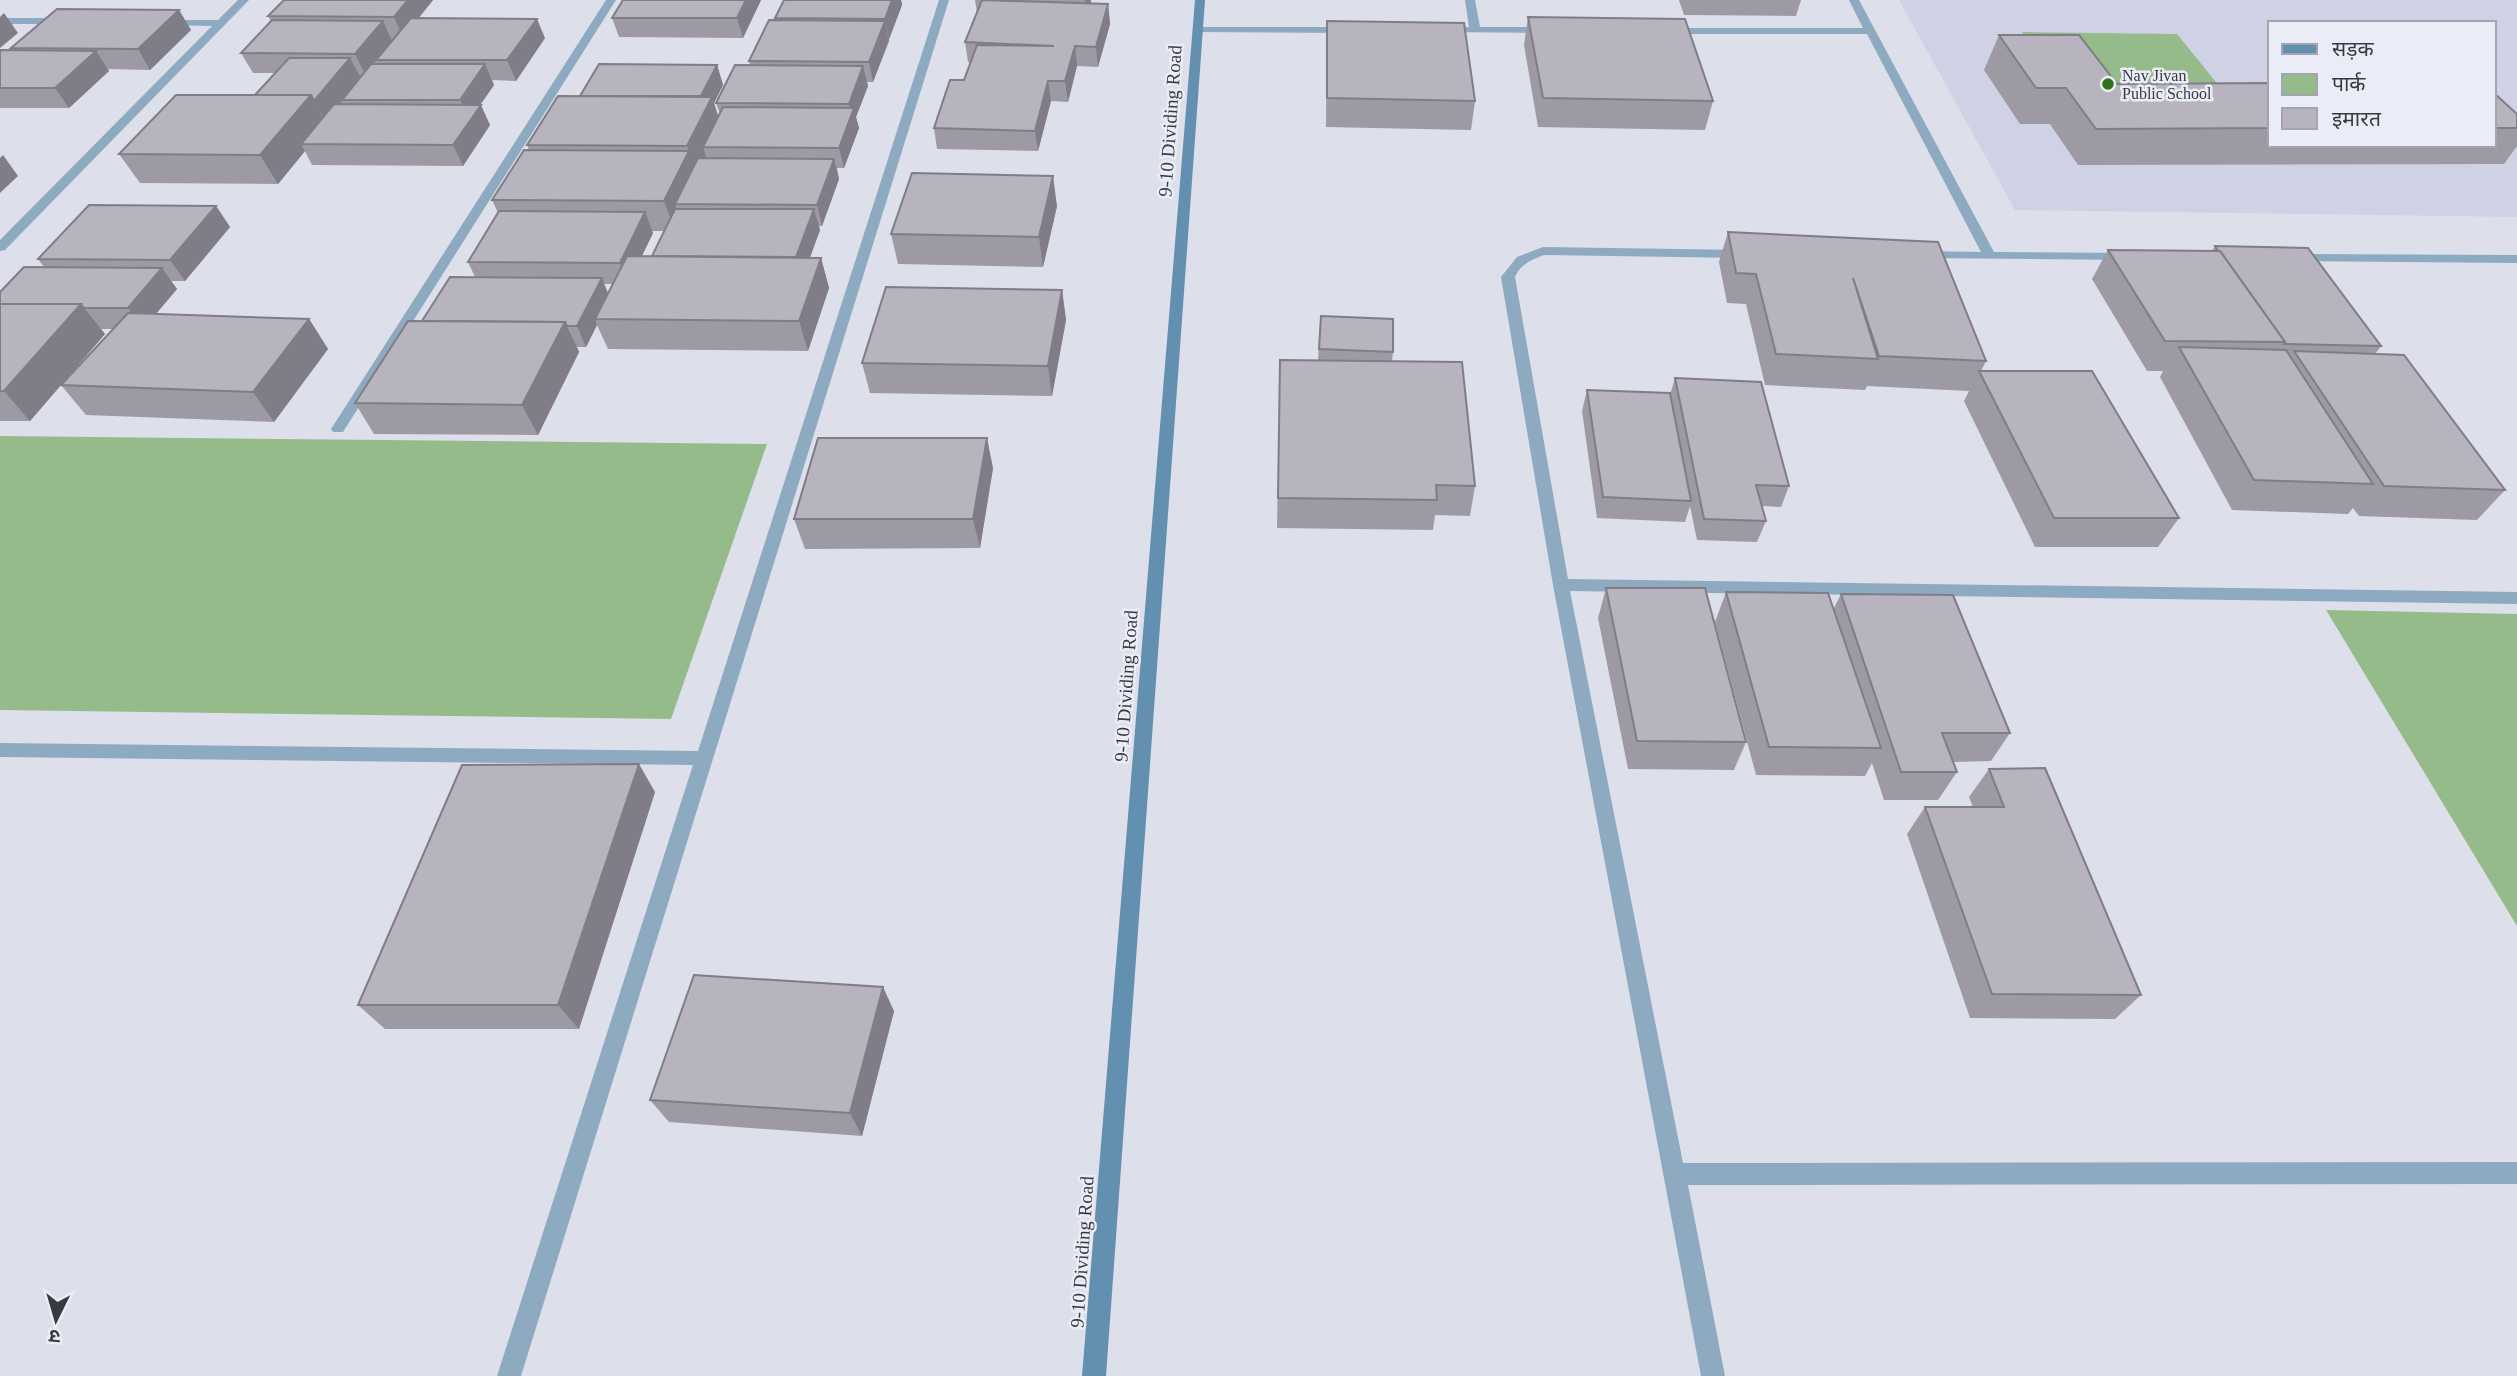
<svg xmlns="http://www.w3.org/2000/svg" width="2517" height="1376" font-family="'Times New Roman','Noto Sans Devanagari',serif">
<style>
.built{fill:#cfd2e5;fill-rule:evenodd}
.green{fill:#96bb8a}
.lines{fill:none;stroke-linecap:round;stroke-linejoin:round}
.street{fill:#8daac1;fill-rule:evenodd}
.secondary{fill:#638fb1;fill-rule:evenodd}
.wall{fill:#9d9aa4;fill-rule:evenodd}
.shaded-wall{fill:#807d86}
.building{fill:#b7b3bf;stroke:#807d86;stroke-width:2}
.poi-dot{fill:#2d7517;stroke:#eaecf8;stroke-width:2.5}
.labels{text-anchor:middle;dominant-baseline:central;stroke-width:5;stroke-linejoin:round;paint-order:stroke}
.far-poi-label{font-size:16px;fill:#393a3e;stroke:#eaecf8;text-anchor:start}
.street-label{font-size:19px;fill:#393a3e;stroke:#eaecf8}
</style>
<rect width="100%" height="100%" fill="#dddfeb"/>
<path class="built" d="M1899,0H2517V217L2015,210ZM2270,23H2494V145H2270Z"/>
<g class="green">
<polygon points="2022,32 2177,34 2246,119 2049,70"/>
<polygon points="0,436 767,444 671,719 0,710"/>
<polygon points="2326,610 2517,614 2517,926"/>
</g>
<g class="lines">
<g class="street">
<polygon points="238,0 249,0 5,250 0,251 0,240 212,26 162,25 157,22 158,20 218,20"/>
<polygon points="606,0 616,0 343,432 333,432 331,429 333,426"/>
<polygon points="939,0 949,0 521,1376 497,1376 693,765 0,757 0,743 698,751"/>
<polygon points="1465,0 1475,0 1480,27 1549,27 1554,30 1549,33 1440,32 1439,30 1444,27 1469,27"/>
<polygon points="1849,0 1859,0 1994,252 2125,253 2130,254 2130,260 1917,258 1915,255 1922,251 1981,252 1867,34 1668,34 1663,31 1668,28 1863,28"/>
<polygon points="0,18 64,18 69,21 64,24 0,24"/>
<polygon points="1198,27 1349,27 1354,30 1349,33 1194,32 1193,30"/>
<path d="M1543,247L1744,250L1751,254L1744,258L1544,255C1531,260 1521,264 1515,277L1568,579L2517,592V604L1570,591L1683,1163L2517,1162V1184L1688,1185L1725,1376H1701L1553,585L1501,277L1517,257Z"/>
<polygon points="2293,254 2517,255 2517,263 2288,261 2286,258"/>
</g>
<polygon class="secondary" points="1195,0 1205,0 1106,1376 1082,1376"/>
</g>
<g class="wall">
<polygon points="433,0 419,18 545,38 516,81 492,80 494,85 480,105 490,125 463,166 312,165 305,151 278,184 140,183 119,154 255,95 275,73 253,73 241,53 271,21 268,16"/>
<polygon points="761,0 743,38 619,37 612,18"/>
<path d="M784,0H901L902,5L873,82H867L868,86L856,117L859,128L844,168H837L839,179L822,226H819L820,230L810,258H821L829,288L808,351L608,349L597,325L586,347H577L579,352L538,435L374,434L355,403L422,321L475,277L468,262L498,213L492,200L529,150L527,145L580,96L717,65L723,85L714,103L718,116L720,114L716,103L750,65L749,61L775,20V18ZM652,231H664L652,256H642L653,233ZM604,284H613L608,293Z"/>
<polygon points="975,0 1091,0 1090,4 1108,4 1110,24 1098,67 1077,66 1068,102 1051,101 1038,151 937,149 934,128 964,80 971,62 968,62 965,42 977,13"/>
<polygon points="1679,0 1801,0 1796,16 1684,15"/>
<polygon points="179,10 191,30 150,70 108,69 109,71 69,108 0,108 0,50 12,50 11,48"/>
<polygon points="1528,17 1713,101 1705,130 1538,127 1524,45"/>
<polygon points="1327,21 1475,101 1471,130 1326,127"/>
<polygon points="1999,35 2117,84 2270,83 2270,145 2494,145 2494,93 2517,114 2517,146 2504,164 2078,165 2050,124 2020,124 1984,70"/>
<path d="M216,206L230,227L185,281H171L177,289L156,314L309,319L328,349L274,422L86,415L61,385L30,421H0V292L44,267L38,259ZM101,329H113L61,385L105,334Z"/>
<polygon points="1057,206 1043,267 898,264 891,234"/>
<polygon points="1728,232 1986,361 1981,371 2179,518 2158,547 2035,547 1964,401 1969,391 1867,386 1865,390 1765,385 1746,304 1727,303 1719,262"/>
<polygon points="2215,246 2381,346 2375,354 2505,490 2477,520 2359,516 2353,508 2348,514 2232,510 2160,377 2163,371 2147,371 2092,279 2108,250 2212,251"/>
<polygon points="1062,290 1066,320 1052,396 870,393 862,363"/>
<polygon points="1321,316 1393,352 1392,361 1475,486 1470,516 1435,515 1433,530 1277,528 1280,360 1338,360 1318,360"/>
<polygon points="1675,378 1789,486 1781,507 1762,506 1766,521 1757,542 1697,540 1690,506 1685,522 1597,518 1582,411 1587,390 1670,395"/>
<polygon points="993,468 980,548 805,549 794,519"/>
<polygon points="1606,588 1746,742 1734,770 1628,769 1598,618"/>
<polygon points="1726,592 1833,610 1841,594 2010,733 1991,761 1953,762 1957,772 1938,800 1884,800 1872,763 1865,776 1756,775 1715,622"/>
<polygon points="1989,769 2141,995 2115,1019 1970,1018 1907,834 1925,807 1973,807 1969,797"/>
<polygon points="655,792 579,1029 385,1029 358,1005"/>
<polygon points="894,1011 862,1136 669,1122 650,1100"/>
</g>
<g class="shaded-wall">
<polygon points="408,0 433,0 403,37 394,17"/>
<polygon points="746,0 761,0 743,38 737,18"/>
<polygon points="892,0 901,0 902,5 889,39 885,19"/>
<polygon points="1085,0 1091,0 1087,19"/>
<polygon points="1108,4 1110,24 1098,67 1096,47"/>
<polygon points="179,10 191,30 150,70 138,49"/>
<polygon points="4,13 18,33 0,48 0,17"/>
<polygon points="537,19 545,38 516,81 507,60"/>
<polygon points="383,21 392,41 365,74 355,54"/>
<polygon points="885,21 889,41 873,82 869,62"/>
<polygon points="1075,46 1077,66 1068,102 1065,81"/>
<polygon points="96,51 109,71 69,108 55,88"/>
<polygon points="350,58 361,78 325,121 314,101"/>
<polygon points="485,64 494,85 469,121 460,100"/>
<polygon points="717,65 723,85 714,103 721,125 703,147 706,156 697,175 675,204 680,220 675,231 664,201 689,152 687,146 699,101"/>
<polygon points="863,66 868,86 856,117 859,128 844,168 839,148 851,115 849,104"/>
<polygon points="1048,81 1051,101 1038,151 1035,131"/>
<polygon points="311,95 326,124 301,144 305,151 278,184 260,155"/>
<polygon points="481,105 490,125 463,166 453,145"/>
<polygon points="3,155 18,176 0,193 0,158"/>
<polygon points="834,159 839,179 822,226 817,205"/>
<polygon points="1053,176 1057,206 1043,267 1039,237"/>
<polygon points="216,206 230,227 185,281 170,260"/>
<polygon points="814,209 820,230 802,278 796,257"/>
<polygon points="645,212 653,233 628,284 620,263"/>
<polygon points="821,258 829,288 808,351 799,321"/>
<polygon points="162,268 177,289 143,329 128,308"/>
<polygon points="602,278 610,299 595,319 597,325 586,347 577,326"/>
<polygon points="1062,290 1066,320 1052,396 1048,366"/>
<polygon points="81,304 105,334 30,421 4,391"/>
<polygon points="309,319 328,349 274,422 253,392"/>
<polygon points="565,322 579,352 538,435 522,405"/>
<polygon points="987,438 993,468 980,548 973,519"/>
<polygon points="639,764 655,792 579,1029 558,1005"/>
<polygon points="883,987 894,1011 862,1136 850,1113"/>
</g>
<g class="building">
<polygon points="284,0 408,0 394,17 268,16"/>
<polygon points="623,0 746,0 737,18 612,18"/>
<polygon points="784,0 892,0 885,19 775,18"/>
<polygon points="982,0 1108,4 1096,47 1075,46 1065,81 1048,81 1035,131 934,128 950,80 964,80 977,45 1054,46 965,42"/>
<polygon points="57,9 179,10 138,49 11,48"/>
<polygon points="1528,17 1685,19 1713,101 1543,98"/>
<polygon points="411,18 537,19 507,60 376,60"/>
<polygon points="272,20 383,21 355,54 241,53"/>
<polygon points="769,20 885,21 869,62 749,61"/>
<polygon points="1327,21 1464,23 1475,101 1327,98"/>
<polygon points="1999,35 2079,35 2117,84 2270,83 2270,128 2096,129 2066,88 2036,88"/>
<polygon points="0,50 96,51 55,88 0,88"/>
<polygon points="289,58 350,58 314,101 311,95 255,95"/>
<polygon points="371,64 485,64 460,100 342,100"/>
<polygon points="599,64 717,65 701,96 580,96"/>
<polygon points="735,65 863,66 849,104 716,103"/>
<polygon points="2494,93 2517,114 2517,128 2494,128"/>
<polygon points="176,95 311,95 260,155 119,154"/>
<polygon points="558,96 712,97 687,146 527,145"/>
<polygon points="334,104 481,105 453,145 301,144"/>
<polygon points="723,107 854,108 839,148 703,147"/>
<polygon points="524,150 689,151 664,201 492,200"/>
<polygon points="698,158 834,159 817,205 675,204"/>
<polygon points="912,173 1053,176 1039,237 891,234"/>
<polygon points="89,205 216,206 170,260 38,259"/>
<polygon points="675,209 814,209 796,257 652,256"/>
<polygon points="499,211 645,212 620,263 468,262"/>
<polygon points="1728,232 1938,242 1986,361 1879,356 1853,278 1878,359 1776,354 1756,274 1736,273"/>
<polygon points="2215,246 2308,248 2381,346 2284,344 2285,342 2220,251 2218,251"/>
<polygon points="2108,250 2220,251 2285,342 2165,341"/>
<polygon points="627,256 821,258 799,321 595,319"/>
<polygon points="24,267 162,268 128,308 84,308 81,304 0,304 0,292"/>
<polygon points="450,277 602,278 577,326 567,326 565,322 422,321"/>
<polygon points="886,287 1062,290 1048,366 862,363"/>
<polygon points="0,304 81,304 4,391 0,391"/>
<polygon points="128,313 309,319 253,392 61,385"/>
<polygon points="1321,316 1393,319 1393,352 1319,349"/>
<polygon points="408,321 565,322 522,405 355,403"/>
<polygon points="2179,347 2286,350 2373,484 2254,480"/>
<polygon points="2294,351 2404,355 2505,490 2384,486"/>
<polygon points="1280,360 1462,362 1475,486 1436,485 1437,500 1278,498"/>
<polygon points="1979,371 2092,371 2179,518 2054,518"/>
<polygon points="1675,378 1761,382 1789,486 1756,485 1766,521 1704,519"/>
<polygon points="1587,390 1670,393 1691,501 1603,497"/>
<polygon points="818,438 987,438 973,519 794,519"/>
<polygon points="1606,588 1705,588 1746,742 1637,741"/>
<polygon points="1726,592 1828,593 1881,748 1769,747"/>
<polygon points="1841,594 1953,595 2010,733 1942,733 1957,772 1901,772"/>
<polygon points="639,764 558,1005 358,1005 462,765"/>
<polygon points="2045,768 2141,995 1992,994 1925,807 2004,807 1989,769"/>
<polygon points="694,975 883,987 850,1113 650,1100"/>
</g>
<circle class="poi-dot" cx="2108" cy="84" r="7"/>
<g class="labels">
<g class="far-poi-label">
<text x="2122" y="75">Nav Jivan<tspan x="2122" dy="18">Public School</tspan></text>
</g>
<g class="street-label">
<text transform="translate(1170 121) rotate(-86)">9-10 Dividing Road</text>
<text transform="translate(1126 686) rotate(-86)">9-10 Dividing Road</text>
<text transform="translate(1082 1252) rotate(-86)">9-10 Dividing Road</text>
</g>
</g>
<rect x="2268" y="21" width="228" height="126" fill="#eaecf8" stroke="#a3a5ae" stroke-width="2"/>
<rect x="2282" y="44" width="35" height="10" fill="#638fb1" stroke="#a3a5ae" stroke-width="2"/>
<text x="2332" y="56" font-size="21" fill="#393a3e">सड़क</text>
<rect x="2282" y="74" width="35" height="21" fill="#96bb8a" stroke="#a3a5ae" stroke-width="2"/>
<text x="2332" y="91" font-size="21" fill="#393a3e">पार्क</text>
<rect x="2282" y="108" width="35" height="21" fill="#b7b3bf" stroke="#a3a5ae" stroke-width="2"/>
<text x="2332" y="126" font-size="21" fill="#393a3e">इमारत</text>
<g transform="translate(56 1320) rotate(185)" stroke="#eaecf8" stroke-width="5" paint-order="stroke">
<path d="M0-5L12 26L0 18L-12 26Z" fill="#393a3e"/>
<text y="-10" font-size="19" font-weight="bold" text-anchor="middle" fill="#393a3e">उ</text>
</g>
</svg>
